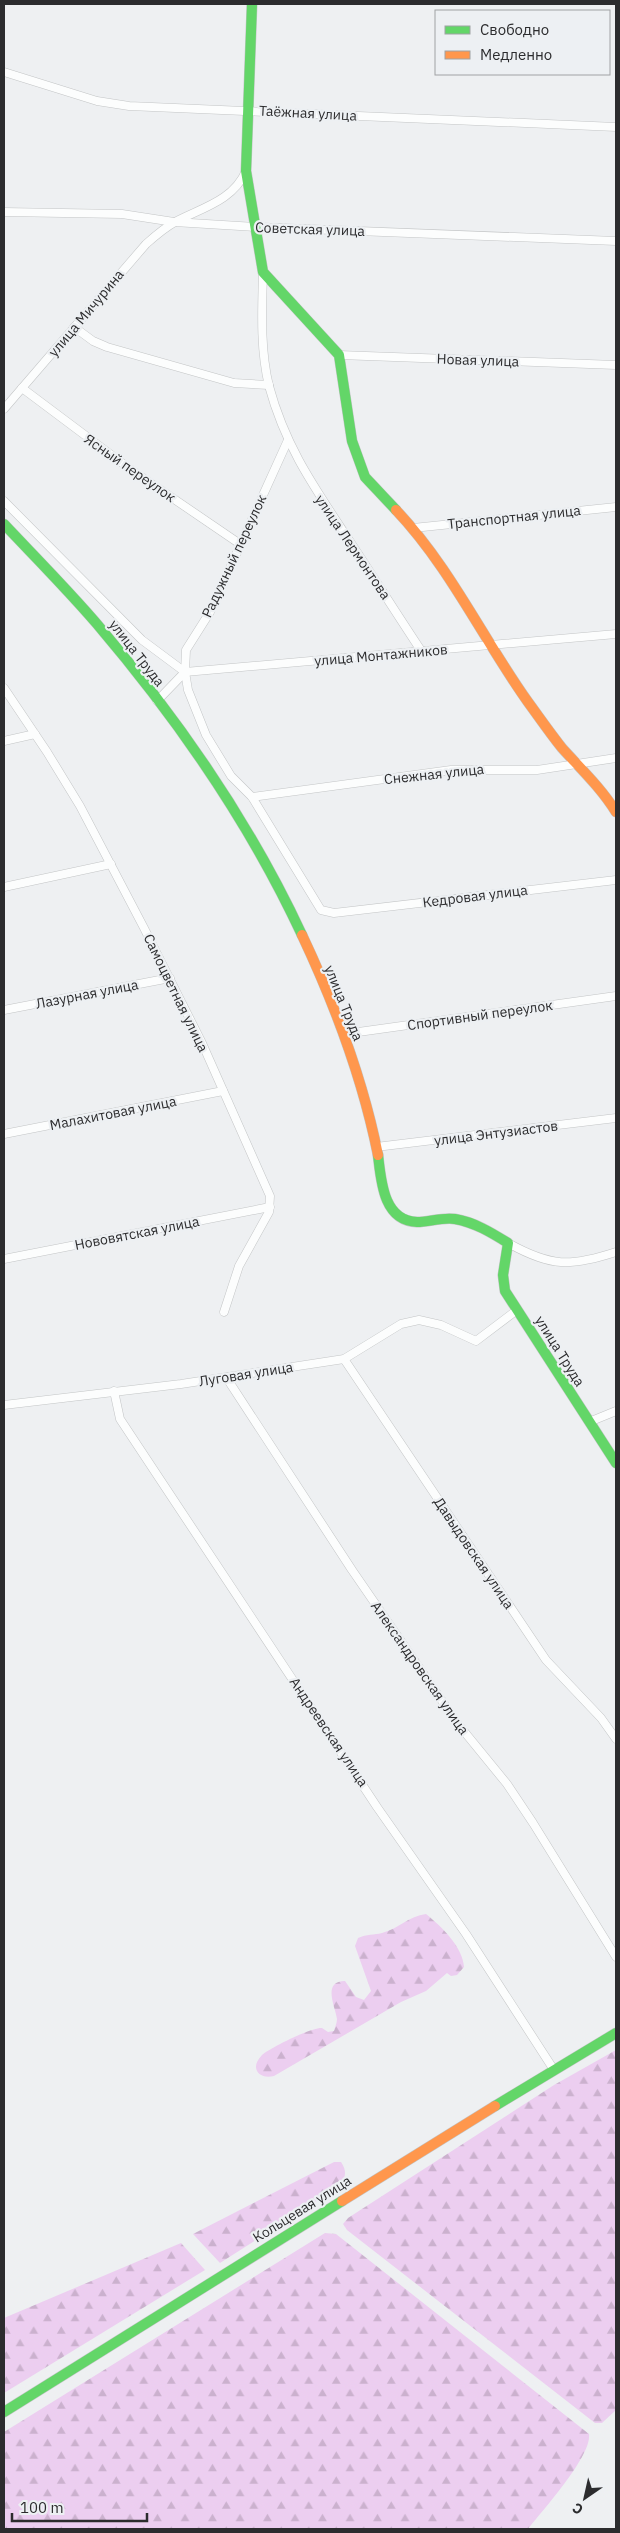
<svg xmlns="http://www.w3.org/2000/svg" width="620" height="2533" font-family="'IBM Plex Sans',sans-serif">
<style>
.forest{fill:url(#forest-firs)}
.lines{fill:none;stroke-linecap:round;stroke-linejoin:round}
.street-casing{stroke:#c3c5c6;stroke-width:9}
.fast-casing{stroke:#c3c5c6;stroke-width:11}
.slow-casing{stroke:#c3c5c6;stroke-width:11}
.street{stroke:#fcfdfd;stroke-width:8}
.fast{stroke:#63d668;stroke-width:10}
.slow{stroke:#ff974d;stroke-width:10}
.labels{text-anchor:middle;dominant-baseline:central;stroke-width:4.5;stroke-linejoin:round;paint-order:stroke}
.street-label{font-size:14px;fill:#2c2c2e;stroke:#edf0f3}
</style>
<defs>
<pattern id="forest-firs" width="22" height="20" patternUnits="userSpaceOnUse" patternTransform="scale(1.25)"><rect width="22" height="20" fill="#eccef0"/><path d="M5 1l3.5 6h-7zM16 11l3.5 6h-7z" fill="#cbb1ce"/></pattern>
</defs>
<rect width="100%" height="100%" fill="#eef0f2"/>
<g class="forest">
<path d="M426,1914C441,1926 463,1947 464,1967L457,1975L451,1976L447,1973L426,1991L401,2002L274,2076C259,2080 249,2068 262,2055C270,2048 312,2027 322,2028L328,2032L334,2031C335,2027 337,2023 337,2019C335,2006 322,1981 345,1981L356,1997L364,2000L371,1991L355,1946L358,1938C367,1934 374,1935 382,1933C398,1929 409,1916 426,1914Z"/>
<polygon points="616,2050 616,2410 602,2423 595,2423 347,2230 343,2224 348,2218 554,2085"/>
<path d="M334,2162H341C347,2171 346,2177 340,2186L220,2263L193,2234Z"/>
<path d="M325,2233L336,2234L589,2434C592,2456 543,2510 528,2529H4V2432Z"/>
<polygon points="181,2243 205,2270 4,2393 4,2318"/>
</g>
<g class="lines">
<g class="street-casing">
<g id="street">
<polyline points="4,72 97,101 129,106 616,127"/>
<polyline points="4,212 122,214 174,222 256,227 616,241"/>
<path d="M263,272C262,310 260,349 269,386C285,445 312,484 345,534C371,573 396,613 422,652"/>
<polyline points="74,327 93,341 107,347 234,383 269,385"/>
<polyline points="339,355 616,365"/>
<polyline points="22,388 130,469 240,544"/>
<path d="M4,409L146,244C155,236 164,228 175,222C201,208 233,201 246,171"/>
<polyline points="4,501 142,640 185,672 188,690 206,735 231,776 252,797 321,910 334,913 616,880"/>
<polyline points="413,528 616,507"/>
<polyline points="185,672 186,650 210,612 288,440"/>
<polyline points="4,688 47,752 80,806 144,928 202,1043 270,1196 269,1212 239,1266 224,1312"/>
<polyline points="157,701 185,672 616,634"/>
<polyline points="4,741 35,734"/>
<polyline points="252,797 451,770 537,770 616,758"/>
<polyline points="4,887 111,864"/>
<polyline points="4,1010 170,978"/>
<polyline points="344,1034 616,996"/>
<polyline points="4,1134 223,1091"/>
<polyline points="376,1147 616,1118"/>
<path d="M508,1243C551,1267 570,1267 616,1252"/>
<polyline points="4,1259 270,1207"/>
<polyline points="344,1359 546,1660 601,1718 616,1739"/>
<polyline points="226,1377 352,1570 458,1724 507,1784 533,1823 616,1957"/>
<polyline points="114,1391 120,1419 377,1807 466,1934 554,2070"/>
<polyline points="4,1405 181,1384 344,1359 401,1324 419,1320 441,1325 476,1341 517,1310"/>
<polyline points="589,1422 616,1411"/>
</g>
</g>
<g class="fast-casing">
<g id="fast">
<polyline points="252,4 246,171 263,272 339,355 352,441 365,477 396,510"/>
<path d="M4,524C35,557 67,589 97,624C177,718 250,823 302,935"/>
<path d="M378,1155C381,1180 383,1221 417,1222C429,1222 442,1217 455,1219C474,1222 492,1233 508,1243L503,1275L505,1291L616,1463"/>
<polyline points="495,2106 616,2033"/>
<polyline points="4,2412 342,2201"/>
</g>
</g>
<g class="slow-casing">
<g id="slow">
<path d="M396,510C450,567 483,639 528,702C539,717 550,733 562,748C581,769 601,788 616,812"/>
<path d="M302,935C335,1005 363,1080 378,1155"/>
<polyline points="342,2201 495,2106"/>
</g>
</g>
<use href="#street" class="street"/>
<use href="#fast" class="fast"/>
<use href="#slow" class="slow"/>
</g>
<g class="labels">
<g class="street-label">
<text transform="translate(308 113) rotate(3)">Таёжная улица</text>
<text transform="translate(310 229) rotate(2)">Советская улица</text>
<text transform="translate(86 313) rotate(-50)">улица Мичурина</text>
<text transform="translate(478 360) rotate(2)">Новая улица</text>
<text transform="translate(130 468) rotate(35)">Ясный переулок</text>
<text transform="translate(514 517) rotate(-6)">Транспортная улица</text>
<text transform="translate(353 547) rotate(56)">улица Лермонтова</text>
<text transform="translate(234 556) rotate(-65)">Радужный переулок</text>
<text transform="translate(137 653) rotate(52)">улица Труда</text>
<text transform="translate(381 655) rotate(-5)">улица Монтажников</text>
<text transform="translate(434 774) rotate(-6)">Снежная улица</text>
<text transform="translate(475 896) rotate(-7)">Кедровая улица</text>
<text transform="translate(176 993) rotate(64)">Самоцветная улица</text>
<text transform="translate(87 994) rotate(-11)">Лазурная улица</text>
<text transform="translate(344 1003) rotate(68)">улица Труда</text>
<text transform="translate(480 1015) rotate(-8)">Спортивный переулок</text>
<text transform="translate(113 1113) rotate(-11)">Малахитовая улица</text>
<text transform="translate(496 1133) rotate(-7)">улица Энтузиастов</text>
<text transform="translate(137 1233) rotate(-11)">Нововятская улица</text>
<text transform="translate(560 1351) rotate(58)">улица Труда</text>
<text transform="translate(246 1374) rotate(-9)">Луговая улица</text>
<text transform="translate(474 1553) rotate(56)">Давыдовская улица</text>
<text transform="translate(420 1668) rotate(55)">Александровская улица</text>
<text transform="translate(329 1732) rotate(56)">Андреевская улица</text>
<text transform="translate(302 2209) rotate(-32)">Кольцевая улица</text>
</g>
</g>
<rect width="620" height="2533" fill="none" stroke="#2c2c2e" stroke-width="10"/>
<rect x="435" y="10" width="175" height="65" fill="#edf0f3" stroke="#a0a2a4"/>
<rect x="445" y="26" width="25" height="8" fill="#63d668" stroke="#a0a2a4"/>
<text x="480" y="35" font-size="15" fill="#2c2c2e">Свободно</text>
<rect x="445" y="51" width="25" height="8" fill="#ff974d" stroke="#a0a2a4"/>
<text x="480" y="60" font-size="15" fill="#2c2c2e">Медленно</text>
<g transform="translate(585 2498) rotate(214)" stroke="#edf0f3" stroke-width="4" paint-order="stroke">
<path d="M0-4L9 19L0 12L-9 19Z" fill="#2c2c2e"/>
<text y="-8" font-size="14" font-weight="bold" text-anchor="middle" fill="#2c2c2e">С</text>
</g>
<path d="M12 2513v8h135v-8" fill="none" stroke="#2c2c2e" stroke-width="2.5"/>
<text x="20" y="2513" font-size="15" fill="#2c2c2e" stroke="#edf0f3" stroke-width="4" paint-order="stroke">100 m</text>
</svg>
